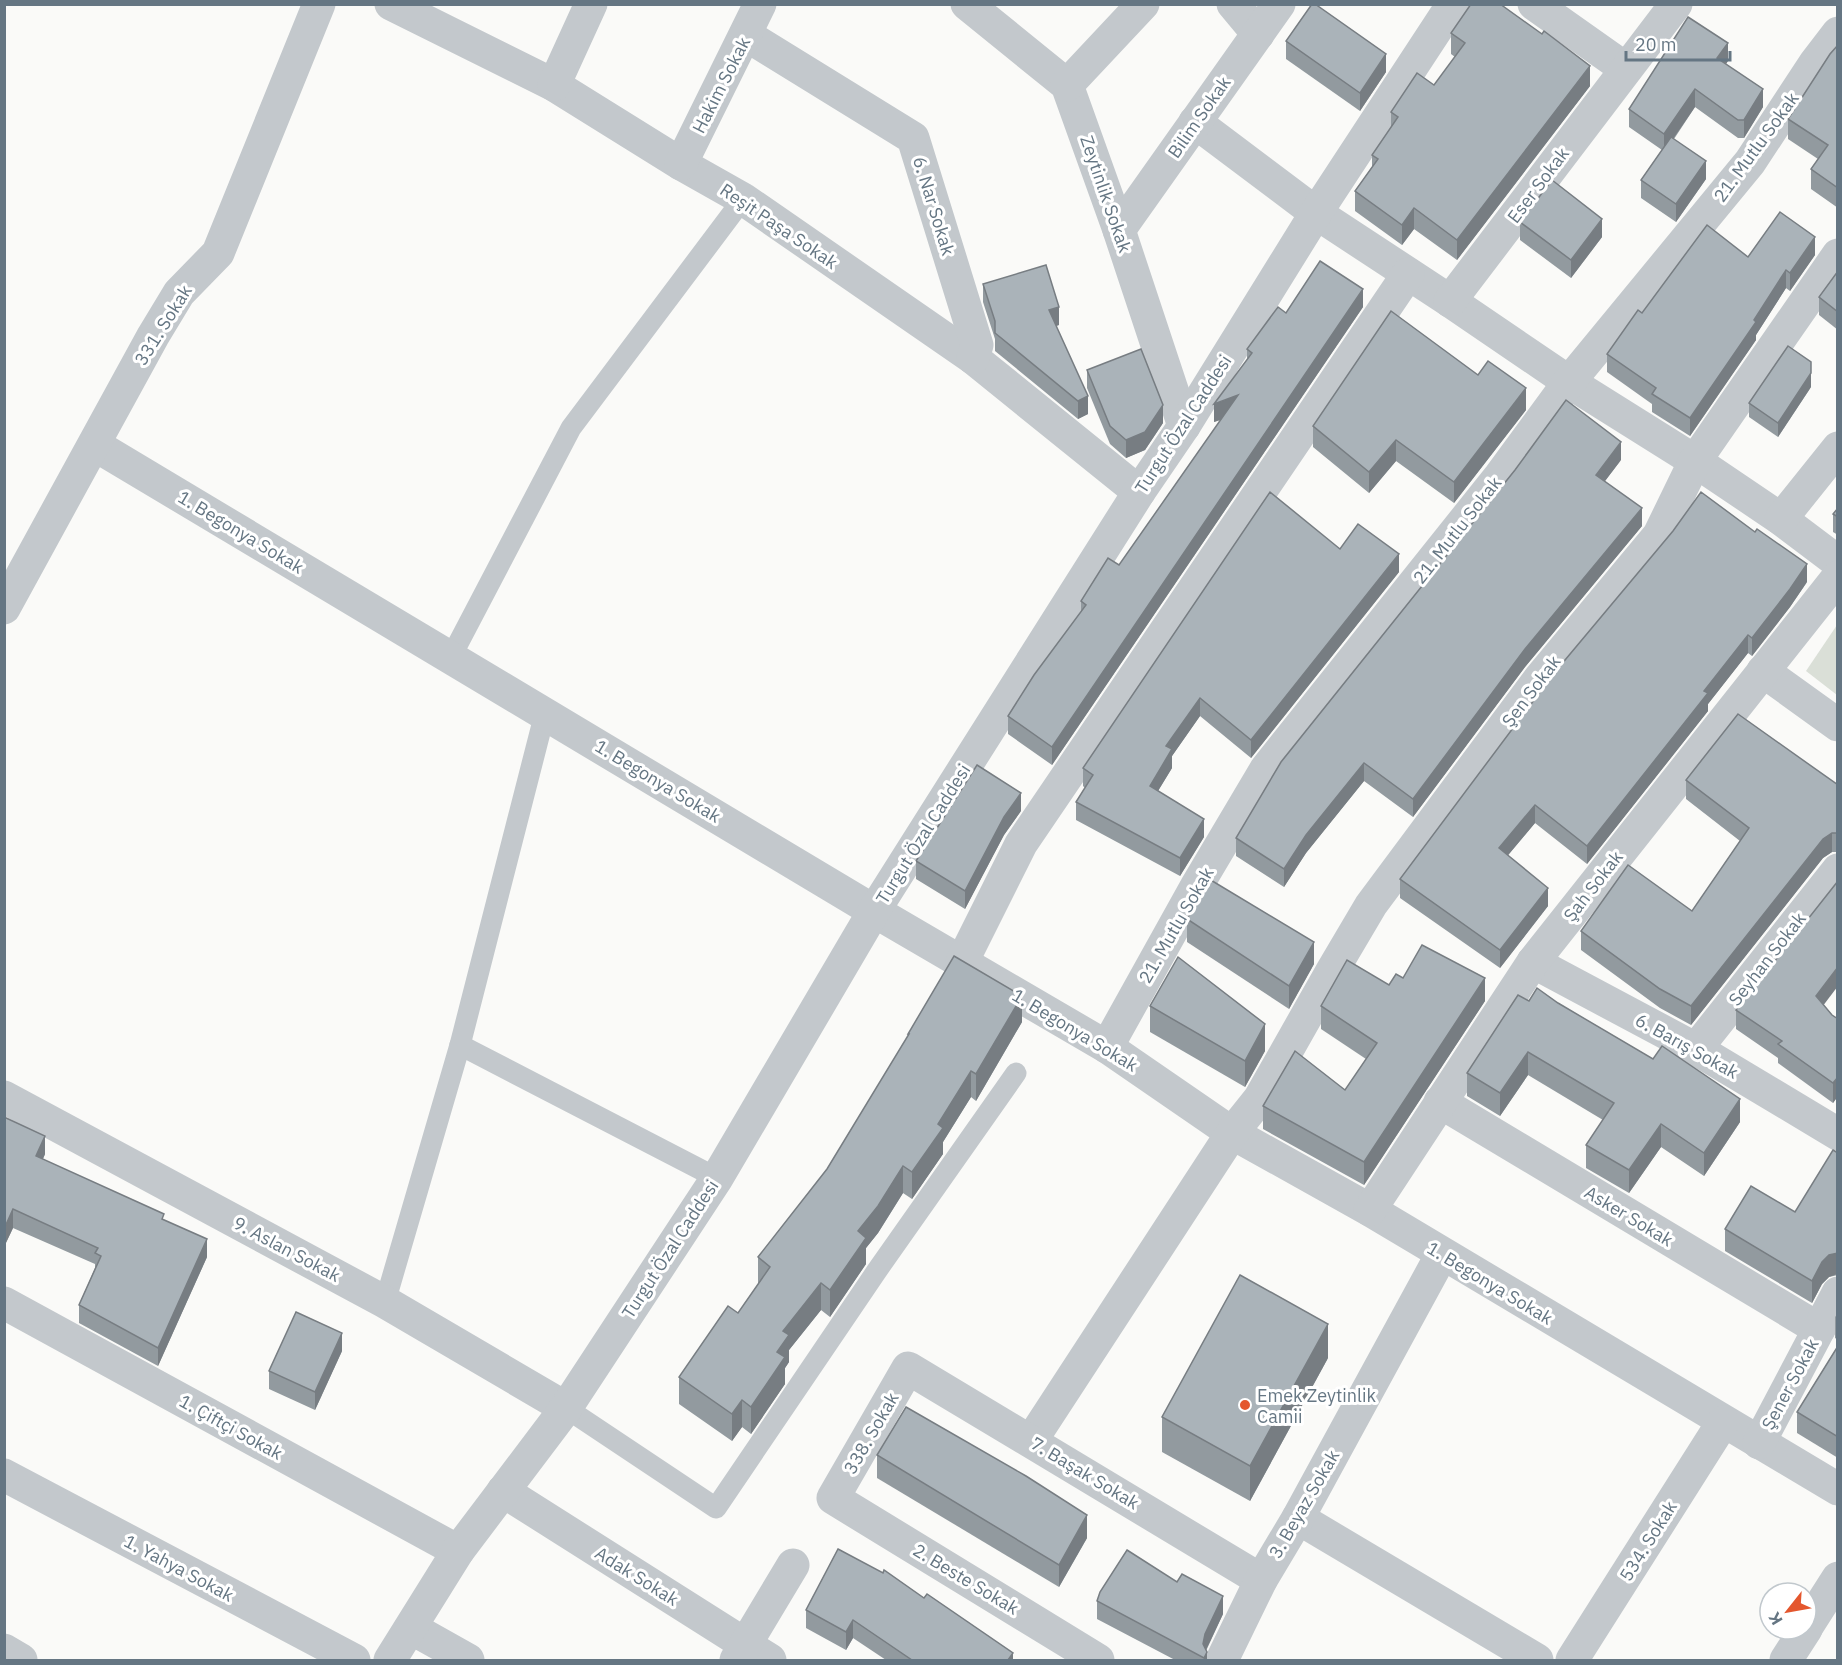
<svg xmlns="http://www.w3.org/2000/svg" width="1842" height="1665" font-family="'IBM Plex Sans',sans-serif">
<style>
.green{fill:#dadfd7}
.lines{fill:none;stroke-linecap:round;stroke-linejoin:round}
.service{stroke:#c3c8cc;stroke-width:21}
.minor{stroke:#c3c8cc;stroke-width:33}
.tertiary{stroke:#c3c8cc;stroke-width:33}
.wall{fill:#929a9f}
.shaded-wall{fill:#777d82}
.building{fill:#aab3b9;stroke:#777d82;stroke-width:1.5}
.poi-dot{fill:#e4572e;stroke:#fff;stroke-width:2}
.labels{text-anchor:middle;dominant-baseline:central;stroke-width:6;stroke-linejoin:round;paint-order:stroke}
.street-label{font-size:18px;fill:#657683;stroke:#fff}
.poi-label{font-size:18px;fill:#657683;stroke:#fff;text-anchor:start}
</style>
<rect width="100%" height="100%" fill="#fafaf8"/>
<polygon class="green" points="1837,625 1837,695 1806,671"/>
<g class="lines">
<g class="service">
<polyline points="451,657 571,428 743,199"/>
<polyline points="460,1045 717,1178"/>
<polyline points="385,1302 460,1045 545,713"/>
<polyline points="566,1408 716,1508 876,1272 1016,1073"/>
</g>
<g class="minor">
<polyline points="391,4 554,85 681,164 743,199 973,358 1139,492"/>
<polyline points="967,4 1067,85 1119,230 1184,426"/>
<polyline points="1233,4 1258,34"/>
<polyline points="1534,4 1626,69"/>
<polyline points="746,35 913,138 977,345 973,358"/>
<polyline points="554,85 591,4"/>
<polyline points="1067,85 1143,4"/>
<polyline points="1195,122 1316,213 1450,301 1569,382 1695,461 1781,519 1838,562"/>
<polyline points="681,164 760,4"/>
<polyline points="1119,230 1279,4"/>
<polyline points="1450,301 1676,4"/>
<polyline points="95,445 874,911 1107,1047 1232,1133 1370,1210 1838,1489"/>
<polyline points="1781,519 1838,448"/>
<polyline points="4,608 153,336 179,293 218,253 319,4"/>
<polyline points="1763,671 1838,725"/>
<polyline points="962,962 1021,844 1408,274"/>
<polyline points="1533,962 1696,1049 1838,1134"/>
<polyline points="1107,1047 1196,887 1266,769 1500,476 1569,382 1750,162 1815,63 1838,33"/>
<polyline points="1696,1049 1838,870"/>
<polyline points="4,1097 385,1302 566,1408"/>
<polyline points="1440,1102 1819,1329"/>
<polyline points="1370,1210 1533,962 1838,577"/>
<polyline points="4,1303 458,1551"/>
<polyline points="1031,1441 1232,1133 1260,1098 1332,971 1371,905 1540,678 1659,535 1695,461 1838,255"/>
<polyline points="1759,1443 1838,1293"/>
<polyline points="4,1475 354,1660"/>
<polyline points="503,1491 770,1660"/>
<polyline points="1298,1518 1537,1660"/>
<polyline points="411,1628 468,1660"/>
<polyline points="1806,1628 1838,1578"/>
<polyline points="4,1650 21,1660"/>
<polyline points="736,1660 793,1565"/>
<polyline points="1098,1660 833,1498 908,1368 1261,1580"/>
<polyline points="1222,1660 1261,1580 1298,1518 1442,1254"/>
<polyline points="1572,1660 1723,1422"/>
<polyline points="1786,1660 1806,1629"/>
</g>
<polyline class="tertiary" points="390,1660 458,1551 566,1408 717,1178 874,911 1139,492 1184,426 1316,213 1453,4"/>
</g>
<g class="wall">
<polygon points="1451,33 1590,86 1457,260 1414,229 1402,245 1355,211 1355,191 1372,167 1372,155 1391,127 1391,112 1434,85 1455,57 1451,54"/>
<polygon points="1286,41 1386,72 1360,111 1286,59"/>
<polygon points="1838,45 1838,208 1811,189 1811,169 1818,159 1788,139 1788,119"/>
<polygon points="1728,61 1726,64 1763,107 1744,138 1738,138 1695,107 1674,139 1706,179 1676,222 1641,198 1641,180 1662,150 1629,127 1629,109"/>
<polygon points="1520,222 1602,237 1571,278 1520,240"/>
<polygon points="1815,255 1790,291 1786,288 1756,335 1756,340 1690,436 1652,412 1652,404 1607,372 1607,354 1642,313 1748,257"/>
<polygon points="1838,271 1838,330 1819,315 1819,297"/>
<polygon points="983,284 1059,325 1056,326 1088,414 1078,419 995,351 995,339 983,302"/>
<polygon points="1363,307 1052,765 1008,734 1008,716 1081,612 1081,601 1119,565 1221,420 1214,422 1247,361 1247,349 1286,313"/>
<polygon points="1087,370 1163,423 1145,450 1126,458 1110,444 1087,388"/>
<polygon points="1811,387 1778,437 1749,417 1749,403"/>
<polygon points="1526,410 1454,503 1396,461 1369,493 1313,447 1313,426"/>
<polygon points="1621,460 1604,482 1642,526 1525,667 1413,817 1364,781 1306,853 1284,887 1236,856 1236,838"/>
<polygon points="1838,508 1838,535 1833,532 1833,514"/>
<polygon points="1340,549 1399,572 1251,758 1200,716 1172,756 1172,768 1158,791 1204,837 1180,876 1076,820 1076,802 1085,788 1083,786 1083,768"/>
<polygon points="1807,582 1790,607 1752,656 1748,653 1708,704 1708,711 1587,864 1535,823 1508,855 1548,906 1500,968 1400,898 1400,879"/>
<polygon points="1686,780 1838,785 1838,852 1832,852 1823,858 1691,1025 1660,1008 1581,950 1581,931 1692,911 1740,841 1686,799"/>
<polygon points="1021,811 1004,835 965,909 916,879 916,861"/>
<polygon points="1187,919 1314,964 1289,1009 1187,942"/>
<polygon points="1403,978 1485,1001 1364,1185 1263,1129 1263,1106 1345,1090 1366,1059 1321,1029 1321,1006 1389,985"/>
<polygon points="1529,1001 1558,1003 1653,1059 1740,1122 1704,1176 1661,1147 1629,1193 1586,1168 1586,1145 1603,1120 1528,1075 1500,1116 1467,1096 1467,1073"/>
<polygon points="1824,1005 1832,1015 1838,1019 1838,1096 1833,1103 1778,1063 1778,1058 1736,1029 1736,1010"/>
<polygon points="1150,1006 1265,1051 1245,1087 1150,1032"/>
<polygon points="1022,1022 976,1101 971,1097 943,1142 943,1154 912,1199 903,1193 878,1233 866,1248 866,1264 830,1317 821,1310 789,1350 789,1362 785,1368 785,1384 751,1434 742,1427 732,1441 679,1404 679,1377 738,1313 758,1284 758,1257 827,1169 908,1037 908,1034"/>
<polygon points="4,1117 45,1154 43,1159 164,1220 207,1257 158,1366 79,1323 79,1305 95,1268 95,1264 13,1228 4,1247"/>
<polygon points="1838,1153 1838,1275 1829,1277 1822,1284 1812,1303 1725,1251 1725,1229 1795,1212"/>
<polygon points="1838,1313 1838,1340 1835,1338 1835,1317"/>
<polygon points="1838,1346 1838,1458 1797,1433 1797,1412"/>
<polygon points="342,1351 315,1410 269,1389 269,1371"/>
<polygon points="1328,1358 1250,1501 1162,1452 1162,1417"/>
<polygon points="877,1455 1087,1538 1059,1587 877,1478"/>
<polygon points="838,1549 1013,1660 886,1660 853,1638 846,1650 806,1628 806,1610"/>
<polygon points="1177,1582 1223,1614 1206,1651 1207,1660 1175,1660 1097,1619 1097,1601"/>
</g>
<g class="shaded-wall">
<polygon points="1728,43 1728,61 1717,76 1717,58"/>
<polygon points="1386,54 1386,72 1360,111 1360,93"/>
<polygon points="1590,66 1590,86 1457,260 1457,240"/>
<polygon points="1695,89 1695,107 1664,152 1664,134"/>
<polygon points="1763,89 1763,107 1744,138 1744,120"/>
<polygon points="1706,161 1706,179 1676,222 1676,204"/>
<polygon points="1414,208 1414,229 1402,245 1402,225"/>
<polygon points="1602,219 1602,237 1571,278 1571,260"/>
<polygon points="1815,237 1815,255 1790,291 1790,273"/>
<polygon points="1786,270 1786,288 1756,335 1756,340 1690,436 1690,418 1754,320"/>
<polygon points="1363,289 1363,307 1052,765 1052,747"/>
<polygon points="1059,307 1059,325 1049,328 1049,310"/>
<polygon points="1811,373 1811,387 1778,437 1778,423"/>
<polygon points="1526,388 1526,410 1454,503 1454,482"/>
<polygon points="1238,395 1238,413 1214,422 1214,404"/>
<polygon points="1088,396 1088,414 1078,419 1078,401"/>
<polygon points="1163,405 1163,423 1145,450 1126,458 1126,440"/>
<polygon points="1396,440 1396,461 1369,493 1369,472"/>
<polygon points="1621,442 1621,460 1596,493 1596,475"/>
<polygon points="1642,508 1642,526 1525,667 1413,817 1413,799 1525,649"/>
<polygon points="1399,554 1399,572 1251,758 1251,740"/>
<polygon points="1807,564 1807,582 1790,607 1752,656 1752,638"/>
<polygon points="1748,635 1748,653 1708,704 1708,711 1587,864 1587,846 1704,691"/>
<polygon points="1200,698 1200,716 1172,756 1172,768 1150,804 1150,786 1166,746"/>
<polygon points="1364,763 1364,781 1306,853 1284,887 1284,869 1306,835"/>
<polygon points="1021,793 1021,811 1004,835 965,909 965,891 1004,817"/>
<polygon points="1535,805 1535,823 1499,866 1499,848"/>
<polygon points="1204,819 1204,837 1180,876 1180,858"/>
<polygon points="1832,833 1832,852 1823,858 1691,1025 1691,1006 1823,839"/>
<polygon points="1548,888 1548,906 1500,968 1500,950"/>
<polygon points="1314,942 1314,964 1289,1009 1289,986"/>
<polygon points="1838,967 1838,986 1816,1015 1816,996"/>
<polygon points="1485,978 1485,1001 1364,1185 1364,1162"/>
<polygon points="1022,996 1022,1022 976,1101 976,1074"/>
<polygon points="1265,1024 1265,1051 1245,1087 1245,1061"/>
<polygon points="1528,1052 1528,1075 1500,1116 1500,1093"/>
<polygon points="971,1071 971,1097 943,1142 943,1154 912,1199 912,1172 938,1124"/>
<polygon points="1838,1077 1838,1096 1833,1103 1833,1083"/>
<polygon points="1740,1099 1740,1122 1704,1176 1704,1153"/>
<polygon points="1661,1124 1661,1147 1629,1193 1629,1170"/>
<polygon points="45,1136 45,1154 36,1174 36,1156"/>
<polygon points="903,1166 903,1193 878,1233 866,1248 866,1264 830,1317 830,1290 858,1231"/>
<polygon points="13,1209 13,1228 4,1247 4,1229"/>
<polygon points="207,1239 207,1257 158,1366 158,1348"/>
<polygon points="1837,1253 1837,1274 1829,1277 1822,1284 1812,1303 1812,1281 1822,1262 1829,1255"/>
<polygon points="821,1283 821,1310 789,1350 789,1362 785,1368 785,1384 751,1434 751,1407 777,1352 783,1331"/>
<polygon points="1328,1324 1328,1358 1250,1501 1250,1466"/>
<polygon points="342,1333 342,1351 315,1410 315,1392"/>
<polygon points="742,1400 742,1427 732,1441 732,1414"/>
<polygon points="1087,1515 1087,1538 1059,1587 1059,1565"/>
<polygon points="1223,1596 1223,1614 1205,1652 1207,1652 1207,1660 1204,1660 1203,1644 1205,1634"/>
<polygon points="853,1620 853,1638 846,1650 846,1632"/>
<polygon points="1013,1653 1013,1660 1008,1660"/>
</g>
<g class="building">
<polygon points="1312,4 1315,4 1386,54 1360,93 1286,41"/>
<polygon points="1471,4 1500,4 1542,34 1544,31 1590,66 1457,240 1414,208 1402,225 1355,191 1378,159 1372,155 1398,117 1391,112 1417,73 1434,85 1465,43 1451,33"/>
<polygon points="1688,17 1728,43 1717,58 1763,89 1744,120 1738,120 1695,89 1664,134 1629,109"/>
<polygon points="1838,45 1838,188 1811,169 1828,145 1788,119 1830,54"/>
<polygon points="1671,137 1706,161 1676,204 1641,180"/>
<polygon points="1552,180 1602,219 1571,260 1520,222"/>
<polygon points="1780,212 1815,237 1790,273 1786,270 1754,320 1756,322 1690,418 1652,394 1656,388 1607,354 1638,310 1642,313 1707,225 1748,257"/>
<polygon points="1320,261 1363,289 1052,747 1008,716 1034,675 1086,605 1081,601 1108,558 1119,565 1238,395 1214,404 1252,353 1247,349 1278,307 1286,313"/>
<polygon points="1046,265 1059,307 1049,310 1088,396 1078,401 995,333 995,321 983,284"/>
<polygon points="1838,271 1838,312 1819,297"/>
<polygon points="1391,311 1478,375 1488,361 1526,388 1454,482 1396,440 1369,472 1313,426"/>
<polygon points="1788,346 1811,362 1811,373 1778,423 1749,403"/>
<polygon points="1141,349 1163,405 1145,432 1126,440 1110,426 1087,370"/>
<polygon points="1566,400 1621,442 1596,475 1642,508 1525,649 1413,799 1364,763 1306,835 1284,869 1236,838 1281,762 1515,470"/>
<polygon points="1270,492 1340,549 1358,524 1399,554 1251,740 1200,698 1166,746 1172,749 1150,786 1204,819 1180,858 1076,802 1093,775 1083,768"/>
<polygon points="1701,492 1755,532 1757,529 1807,564 1790,589 1752,638 1748,635 1704,691 1708,693 1587,846 1535,805 1499,848 1548,888 1500,950 1400,879 1555,672 1673,531"/>
<polygon points="1838,508 1838,517 1833,514"/>
<polygon points="1738,714 1838,785 1838,833 1832,833 1823,839 1691,1006 1660,989 1581,931 1628,865 1692,911 1749,828 1686,780"/>
<polygon points="977,765 1021,793 1004,817 965,891 916,861"/>
<polygon points="1209,879 1314,942 1289,986 1187,919"/>
<polygon points="1838,881 1838,967 1816,996 1832,1015 1838,1019 1838,1077 1833,1083 1778,1044 1782,1041 1736,1010"/>
<polygon points="1422,945 1485,978 1364,1162 1263,1106 1295,1051 1345,1090 1377,1043 1321,1006 1347,960 1389,985 1396,974 1403,978"/>
<polygon points="954,956 1022,996 976,1074 971,1071 938,1124 943,1128 912,1172 903,1166 878,1206 858,1231 866,1238 830,1290 821,1283 783,1331 789,1335 777,1352 785,1357 751,1407 742,1400 732,1414 679,1377 728,1306 738,1313 770,1267 758,1257 827,1169 909,1034 908,1034"/>
<polygon points="1178,957 1265,1024 1245,1061 1150,1006"/>
<polygon points="1537,988 1558,1003 1653,1059 1662,1046 1740,1099 1704,1153 1661,1124 1629,1170 1586,1145 1614,1103 1528,1052 1500,1093 1467,1073 1518,995 1529,1001"/>
<polygon points="4,1117 45,1136 36,1156 164,1214 162,1219 207,1239 158,1348 79,1305 101,1256 95,1253 98,1248 13,1209 4,1229"/>
<polygon points="1833,1150 1838,1153 1838,1253 1829,1255 1822,1262 1812,1281 1725,1229 1751,1186 1795,1212"/>
<polygon points="1240,1275 1328,1324 1250,1466 1162,1417"/>
<polygon points="296,1312 342,1333 315,1392 269,1371"/>
<polygon points="1838,1346 1838,1437 1797,1412"/>
<polygon points="906,1407 1026,1476 1087,1515 1059,1565 877,1455"/>
<polygon points="838,1549 883,1573 884,1570 924,1598 927,1594 1013,1653 1008,1660 912,1660 853,1620 846,1632 806,1610"/>
<polygon points="1127,1550 1177,1582 1182,1574 1223,1596 1205,1634 1203,1644 1207,1652 1204,1658 1097,1601 1100,1592"/>
</g>
<circle class="poi-dot" cx="1245" cy="1405" r="6"/>
<g class="labels">
<g class="street-label">
<text transform="translate(721 85) rotate(-63)">Hakim Sokak</text>
<text transform="translate(1199 117) rotate(-55)">Bilim Sokak</text>
<text transform="translate(1756 147) rotate(-54)">21. Mutlu Sokak</text>
<text transform="translate(1538 185) rotate(-53)">Eser Sokak</text>
<text transform="translate(1106 194) rotate(71)">Zeytinlik Sokak</text>
<text transform="translate(934 206) rotate(73)">6. Nar Sokak</text>
<text transform="translate(779 226) rotate(34)">Reşit Paşa Sokak</text>
<text transform="translate(163 325) rotate(-58)">331. Sokak</text>
<text transform="translate(1183 424) rotate(-57)">Turgut Özal Caddesi</text>
<text transform="translate(1457 530) rotate(-52)">21. Mutlu Sokak</text>
<text transform="translate(241 532) rotate(31)">1. Begonya Sokak</text>
<text transform="translate(1531 691) rotate(-53)">Şen Sokak</text>
<text transform="translate(658 781) rotate(31)">1. Begonya Sokak</text>
<text transform="translate(923 834) rotate(-58)">Turgut Özal Caddesi</text>
<text transform="translate(1593 886) rotate(-52)">Şah Sokak</text>
<text transform="translate(1176 925) rotate(-60)">21. Mutlu Sokak</text>
<text transform="translate(1767 959) rotate(-52)">Seyhan Sokak</text>
<text transform="translate(1075 1030) rotate(31)">1. Begonya Sokak</text>
<text transform="translate(1687 1046) rotate(29)">6. Barış Sokak</text>
<text transform="translate(1629 1216) rotate(31)">Asker Sokak</text>
<text transform="translate(287 1249) rotate(28)">9. Aslan Sokak</text>
<text transform="translate(670 1249) rotate(-57)">Turgut Özal Caddesi</text>
<text transform="translate(1490 1283) rotate(31)">1. Begonya Sokak</text>
<text transform="translate(1790 1384) rotate(-62)">Şener Sokak</text>
<text transform="translate(231 1427) rotate(29)">1. Çiftçi Sokak</text>
<text transform="translate(871 1433) rotate(-60)">338. Sokak</text>
<text transform="translate(1085 1473) rotate(31)">7. Başak Sokak</text>
<text transform="translate(1304 1504) rotate(-60)">3. Beyaz Sokak</text>
<text transform="translate(1648 1541) rotate(-58)">534. Sokak</text>
<text transform="translate(179 1568) rotate(28)">1. Yahya Sokak</text>
<text transform="translate(637 1576) rotate(32)">Adak Sokak</text>
<text transform="translate(966 1579) rotate(31)">2. Beste Sokak</text>
</g>
<g class="poi-label">
<text x="1257" y="1395">Emek Zeytinlik<tspan x="1257" dy="21">Camii</tspan></text>
</g>
</g>
<rect width="1842" height="1665" fill="none" stroke="#657683" stroke-width="12"/>
<g transform="translate(1788 1611) rotate(239)"><circle r="28" fill="#ffffff" stroke="#c1c8cd" stroke-width="1.5"/>
<path d="M0-4.5L10 22L0 15L-10 22Z" fill="#e4572e"/>
<text y="-9" font-size="16" font-weight="bold" text-anchor="middle" fill="#657683">K</text>
</g>
<path d="M1626 51v9h104v-9" fill="none" stroke="#657683" stroke-width="3"/>
<text x="1635" y="51" font-size="18" fill="#657683" stroke="#ffffff" stroke-width="4.5" paint-order="stroke">20 m</text>
</svg>
